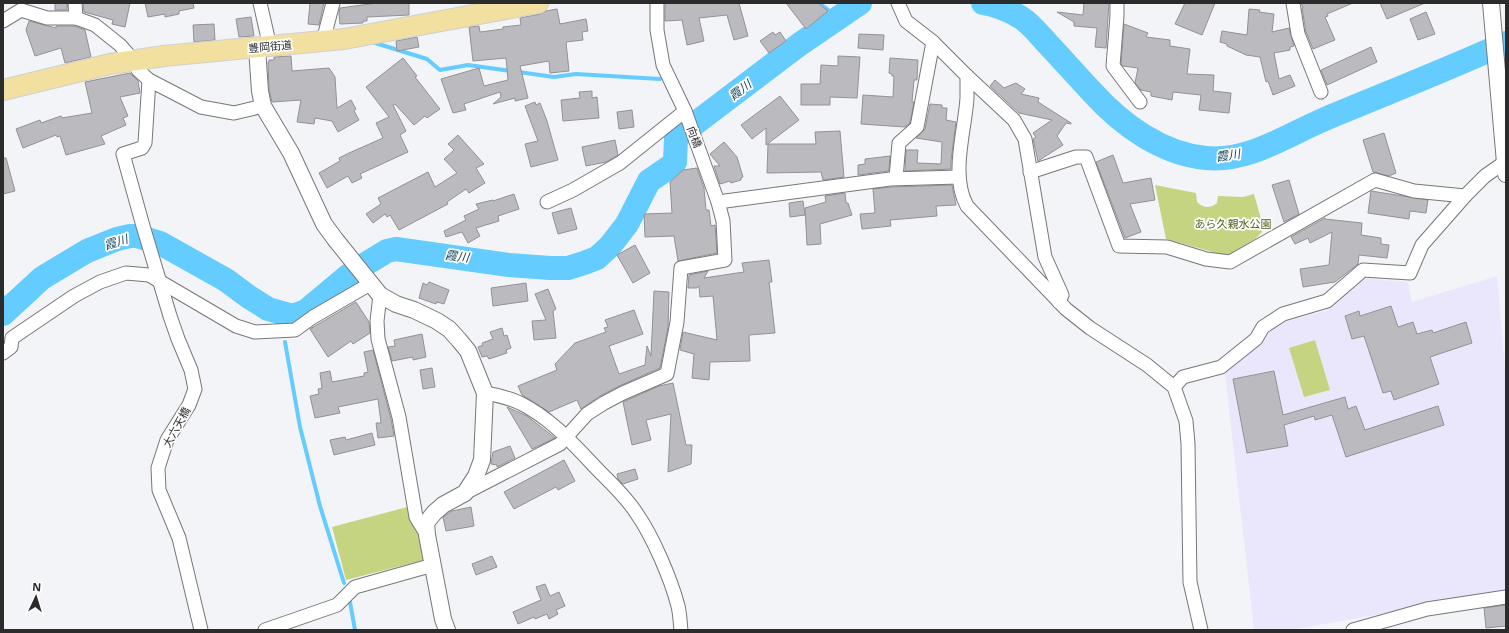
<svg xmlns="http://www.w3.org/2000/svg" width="1509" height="633" font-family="'Open Sans','Noto Sans JP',sans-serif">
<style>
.education{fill:#eae7fd}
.green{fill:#c5d480}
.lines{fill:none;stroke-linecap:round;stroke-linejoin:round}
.stream{stroke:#64ccff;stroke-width:4}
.river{stroke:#64ccff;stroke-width:24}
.building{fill:#bbbbbf;stroke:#929296}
.minor-casing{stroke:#76777a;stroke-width:15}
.tertiary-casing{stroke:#76777a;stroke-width:18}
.primary-casing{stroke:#d0d0d1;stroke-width:22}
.minor{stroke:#fff;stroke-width:13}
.tertiary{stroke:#fff;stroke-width:16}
.primary{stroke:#f1e09f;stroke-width:20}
.labels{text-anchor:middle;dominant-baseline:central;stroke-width:3.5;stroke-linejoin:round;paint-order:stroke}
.street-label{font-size:11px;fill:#2b2b2c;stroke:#fff}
.park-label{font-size:11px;fill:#545e1b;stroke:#fff}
.water-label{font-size:12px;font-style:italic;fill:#174358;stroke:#fff}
</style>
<rect width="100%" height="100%" fill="#f3f4f7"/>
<polygon class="education" points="1497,276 1506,380 1506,592 1290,630 1254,630 1225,373 1280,322 1326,311 1361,278 1408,282 1412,302"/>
<g class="green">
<path d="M1155,185L1196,193L1197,202C1203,208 1210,209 1217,203L1218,196L1243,197L1254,194L1263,226L1262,232L1255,239L1227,256L1166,239Z"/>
<polygon points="1315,340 1330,390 1304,397 1289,348"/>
<polygon points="411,506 424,560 346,580 332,527"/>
</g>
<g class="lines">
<g class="stream">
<polyline points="68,3 69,6"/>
<polyline points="819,3 839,18"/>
<polyline points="372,42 427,59 440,70 468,65 554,77 576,74 660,79"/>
<polyline points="3,297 15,303"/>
<polyline points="280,313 281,320"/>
<polyline points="285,342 300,427 320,506 344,583"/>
<polyline points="350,602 355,630"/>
</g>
<g class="river">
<path d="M983,3C995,5 1010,11 1020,17C1030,23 1038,33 1046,42C1062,59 1077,76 1093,93C1122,125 1162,154 1206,158C1249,162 1287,135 1325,119C1385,94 1446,70 1506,43"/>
<polyline points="3,314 42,278 87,251 117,239 130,236 137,236 160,243 226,280 249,297 268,309 293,316 306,311 348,276 364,265 387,251 396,249 509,265 550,268 568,268 584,263 597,258 610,246 627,224 649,181 671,166 675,162 676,138 800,44 860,3"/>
</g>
</g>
<g class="building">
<rect x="55" y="3" width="12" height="7"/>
<polygon points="83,3 130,3 125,27 112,24 113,20 84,12"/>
<polygon points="145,3 193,3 194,8 179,11 179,14 165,17 165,14 148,17"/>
<polygon points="310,3 324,3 319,25 308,24"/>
<polygon points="377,3 409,3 409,15 367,17 367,21 363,21 363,23 340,24 339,13 340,8"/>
<polygon points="665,3 739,3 748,36 734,40 727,15 699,18 704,41 687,45 682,20 665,21"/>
<polygon points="786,3 818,3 828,11 806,29"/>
<polygon points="1084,3 1109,3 1106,48 1095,47 1097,28 1074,26 1074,22 1057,12 1083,15"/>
<polygon points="1185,3 1215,3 1202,35 1175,24"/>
<polygon points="1301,3 1353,3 1327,14 1328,16 1325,17 1335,40 1313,49 1306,32 1302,8 1303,8"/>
<polygon points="1380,3 1425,3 1387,19"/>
<polygon points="557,9 560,24 586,19 588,31 582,32 583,40 566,42 569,71 550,73 549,61 520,66 528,98 515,101 515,98 493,104 501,97 500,92 464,104 466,110 453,113 441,79 479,68 484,86 508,80 506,58 473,61 469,27 479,26 480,32 503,29 503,27 521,25 520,18 540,14 546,11"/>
<polygon points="1249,9 1260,10 1259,12 1274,14 1272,32 1289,28 1294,46 1290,47 1290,50 1274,53 1279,79 1290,75 1295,86 1273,95 1268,81 1266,82 1260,57 1246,55 1227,46 1227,44 1220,42 1222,31 1247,35"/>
<polygon points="1426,12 1435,34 1418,40 1410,19"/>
<polygon points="251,17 254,36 239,37 236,19"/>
<polygon points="29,21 56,28 56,26 75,26 85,30 91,57 65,63 61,48 35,56 26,30"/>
<polygon points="214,24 215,40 194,42 193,25"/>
<polygon points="1124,24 1148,33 1146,37 1170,40 1170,46 1190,49 1187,74 1214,75 1213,91 1231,93 1229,113 1199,110 1201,95 1173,92 1172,100 1151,96 1151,92 1141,90 1135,83 1138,68 1123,66 1121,64"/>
<polygon points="773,32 775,35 780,32 786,41 769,53 760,41"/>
<polygon points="859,34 884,35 883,50 858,48"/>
<polygon points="417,37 419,47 397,51 396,41"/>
<polygon points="1371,47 1377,62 1327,85 1321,70"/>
<polygon points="291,56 292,71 329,68 335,77 337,108 351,100 356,109 354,111 359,120 338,132 332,121 315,118 314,124 297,122 301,100 272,102 269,90 268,62 269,62 269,60 274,60 274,57"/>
<polygon points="838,56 860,57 857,98 830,97 830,105 801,105 801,84 820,84 821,65 838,66"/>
<polygon points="403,58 417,76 415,77 440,109 427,118 425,116 414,125 395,104 393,105 406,131 400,135 408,152 360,174 362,178 352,183 348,176 327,188 319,173 340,161 339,158 349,153 383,138 376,123 389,117 366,87"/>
<polygon points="890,58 918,60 917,80 914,80 912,102 914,102 910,123 905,127 861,124 863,95 893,97 894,76 892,76 892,74 889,73"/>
<polygon points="130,73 138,81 140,93 120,97 128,116 123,118 126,125 101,136 105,144 66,155 60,136 57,137 56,135 23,148 16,129 40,120 41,123 61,116 62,118 92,113 85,82"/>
<polygon points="995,80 1004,88 1016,83 1025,89 1021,94 1039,98 1038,102 1071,123 1071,124 1066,123 1057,136 1063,145 1038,161 1033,139 1036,137 1033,133 1052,120 1019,113 990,86"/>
<polygon points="592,91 592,98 597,97 599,118 563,121 561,100 580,98 579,92"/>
<polygon points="780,96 799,120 766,145 766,128 752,139 741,125"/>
<polygon points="535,102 536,105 540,103 547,121 558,160 531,167 525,144 538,141 525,106"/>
<polygon points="930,104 942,105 942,108 947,108 946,120 956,122 951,161 951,169 905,171 906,150 918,150 917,163 941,164 942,142 916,138 925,129"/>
<polygon points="632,110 634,127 619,129 617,112"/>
<polygon points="840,131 844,177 823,180 821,172 767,173 768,144 816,144 815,132"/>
<polygon points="1384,133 1396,173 1389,176 1373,172 1363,140"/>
<polygon points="458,135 484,164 476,168 485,183 469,193 466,189 447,202 448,204 399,230 390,215 387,217 385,214 373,223 366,214 381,204 378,198 428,172 435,187 457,173 444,159 454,150 448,144"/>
<polygon points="615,140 618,155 606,162 586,166 582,147"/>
<polygon points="724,142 737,157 743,177 741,178 741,180 731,183 730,181 720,184 714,166 720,166 710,154"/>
<polygon points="1113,155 1123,183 1151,178 1155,200 1130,204 1141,232 1125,238 1096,162"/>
<polygon points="890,156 889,171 858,175 858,165 865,164 865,159"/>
<polygon points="3,158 6,158 15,191 3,194"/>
<polygon points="697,168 704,188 706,210 709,210 711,226 715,225 717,253 678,261 674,236 645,237 644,214 672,213 670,182 683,170"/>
<polygon points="1289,180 1299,214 1284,222 1272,185"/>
<polygon points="952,185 956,205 936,206 937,216 890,220 891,226 862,229 860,214 875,213 873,189 891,187"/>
<polygon points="1371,191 1428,200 1426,213 1410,211 1409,219 1368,213"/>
<polygon points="845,193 846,203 848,203 852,215 820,224 821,244 807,245 805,208 826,202 825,196"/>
<polygon points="514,194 519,209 498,216 499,221 476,228 480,236 468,243 462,232 446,237 444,231 466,220 464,216 479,209 476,204 493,200 493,201"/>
<polygon points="803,201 805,215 790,217 789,203"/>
<polygon points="571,208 577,229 558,234 552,213"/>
<polygon points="1325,218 1325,219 1362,223 1361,235 1381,238 1381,244 1389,245 1387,258 1359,255 1358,264 1335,282 1303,287 1300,269 1329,265 1332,232 1310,243 1308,238 1295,244 1291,237"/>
<polygon points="635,245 650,273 633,283 617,255"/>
<polygon points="769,260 772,282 769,282 775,333 749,335 750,361 710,362 709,380 692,378 694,354 680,350 683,332 717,340 713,296 700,297 699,286 697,288 688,288 689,275 708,271 704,278 744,272 742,263"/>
<polygon points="429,282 449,290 444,304 437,302 436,304 419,298 423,283 427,285"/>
<polygon points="526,283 528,301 493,306 491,288"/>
<polygon points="548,289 556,309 553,311 556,338 534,340 532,321 546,320 535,294"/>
<polygon points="654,291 669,292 668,328 660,368 619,386 600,396 581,409 577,400 549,412 522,395 518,386 557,370 555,364 575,343 606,332 604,328 608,327 605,320 634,310 643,334 609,346 619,374 645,365 647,346 651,356"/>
<polygon points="356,302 369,322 370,333 353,344 351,341 328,357 310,329"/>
<polygon points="1391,306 1398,327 1413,322 1417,334 1432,330 1433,333 1466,322 1472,343 1430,357 1439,384 1394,400 1391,391 1383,393 1364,336 1352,339 1345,316 1359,311 1360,316"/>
<polygon points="502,328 504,336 507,335 511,348 506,350 507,353 489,359 487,356 482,357 478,347 483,345 482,343 493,339 490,332"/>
<polygon points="422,334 426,357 413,360 413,357 392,361 388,347 395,346 394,340"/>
<polygon points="373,350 391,419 394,436 378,438 376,423 381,423 378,399 338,407 340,413 315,418 310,396 319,394 318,389 322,388 320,373 330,371 332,382 364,376 364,373 368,372 364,352"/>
<polygon points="432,368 435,387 423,389 420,370"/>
<polygon points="1274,371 1283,415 1345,397 1348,409 1356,406 1365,430 1438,406 1444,425 1346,457 1332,415 1315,420 1314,416 1284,425 1288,446 1247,453 1233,379"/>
<polygon points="673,383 686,445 692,445 691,464 668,472 671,414 646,420 651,440 632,445 623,402 659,386"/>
<polygon points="507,407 527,416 555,438 532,449"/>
<polygon points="372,433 375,445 334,455 330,440 345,437 346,440"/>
<polygon points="510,446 515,458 497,467 497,465 491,464 493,452"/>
<polygon points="564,460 575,481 558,490 556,487 514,509 504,492"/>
<polygon points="635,469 638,479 623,484 618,479 617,474"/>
<polygon points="471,507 474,526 446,531 443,517 452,511"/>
<polygon points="492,556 497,567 476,575 472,564"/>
<polygon points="545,584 550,596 559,592 565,606 556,610 558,614 549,619 547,614 535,619 534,617 518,624 513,612 541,600 536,587"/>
<polygon points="1506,605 1506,626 1486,628 1484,608"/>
</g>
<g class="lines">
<g class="minor-casing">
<g id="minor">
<polyline points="75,3 76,18"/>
<polyline points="260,3 270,47"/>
<path d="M898,3L906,21L933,42L967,76C967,83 967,90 967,98C965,131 950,175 967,206L1066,309L1090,328L1147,365L1174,387L1186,421L1188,444L1190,582L1201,630"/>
<polyline points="1117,3 1117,16 1113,66 1140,102"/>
<polyline points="1293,3 1298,34 1321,92"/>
<polyline points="3,21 21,10 47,18 76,18 95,25 120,45 133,60 138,70 149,80 201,107 234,113 263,106"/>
<polyline points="323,41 333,3"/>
<polyline points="967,76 1014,120 1025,139 1045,257 1062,295 1059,302"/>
<polyline points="149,80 145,143 142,148 123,154 143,226 170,316 178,339 191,370 195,389 189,405 167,440 158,468 159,490 179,538 201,630"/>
<polyline points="1030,172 1076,157 1086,157 1119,246 1167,247 1206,259 1230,262 1375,180 1414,191 1465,196"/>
<polyline points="896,178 899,143 917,127 933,42"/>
<polyline points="547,202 573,190 620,163 685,111"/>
<polyline points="718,202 890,179 959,177"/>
<polyline points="380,295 377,321 378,339 399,417 416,517 427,535"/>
<polyline points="3,353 11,347 12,338 74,296 100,282 126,273 149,275 236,326 255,332 295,330 313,317 370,284"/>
<polyline points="1174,387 1183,377 1221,367 1256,339 1263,327 1283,314 1327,301 1363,270 1410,273 1422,245 1465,196 1485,176 1505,162"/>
<path d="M485,393C497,395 509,398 520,403C551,418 575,446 599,471C612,484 627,498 637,514C653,537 671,579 678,606C680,614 680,622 681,630"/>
<polyline points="465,493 560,444 587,414 604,403 623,393 667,374 677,322 681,268 725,260 723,221 718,202 685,111 663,65 657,30 657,3"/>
<polyline points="265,630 337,605 355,587 433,565"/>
<polyline points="1353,630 1427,609 1506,597"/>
</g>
</g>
<g class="tertiary-casing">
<g id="tertiary">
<polyline points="1491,3 1506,174"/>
<polyline points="257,48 260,91 263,106 291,153 324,224 335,239 380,295 396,304 414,310 437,321 449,329 459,340 468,351 485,393 482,460 476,476 465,493 443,505 434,513 426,523 427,535 443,619 447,630"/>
</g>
</g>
<g class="primary-casing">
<polyline id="primary" points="3,90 110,64 164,56 344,39 538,3"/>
</g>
<use href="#minor" class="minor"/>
<use href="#tertiary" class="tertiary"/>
<use href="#primary" class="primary"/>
</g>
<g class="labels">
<g class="street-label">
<text transform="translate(270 46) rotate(-5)">豊岡街道</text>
<text transform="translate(695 137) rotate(69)">向橋</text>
<text transform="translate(176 427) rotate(-61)">大六天橋</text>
</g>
<g class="park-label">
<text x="1233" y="223">あら久親水公園</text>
</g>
<g class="water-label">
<text transform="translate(740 90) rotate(-37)">霞川</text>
<text transform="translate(1228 155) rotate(-8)">霞川</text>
<text transform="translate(116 242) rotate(-17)">霞川</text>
<text transform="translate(457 256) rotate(7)">霞川</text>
</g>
</g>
<rect width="1509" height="633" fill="none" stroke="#2b2b2c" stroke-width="8"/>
<g transform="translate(36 597) rotate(4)" stroke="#ffffff" stroke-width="3" paint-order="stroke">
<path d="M0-3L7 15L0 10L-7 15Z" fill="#2b2b2c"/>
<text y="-6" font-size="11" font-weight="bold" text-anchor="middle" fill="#2b2b2c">N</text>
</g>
</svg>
